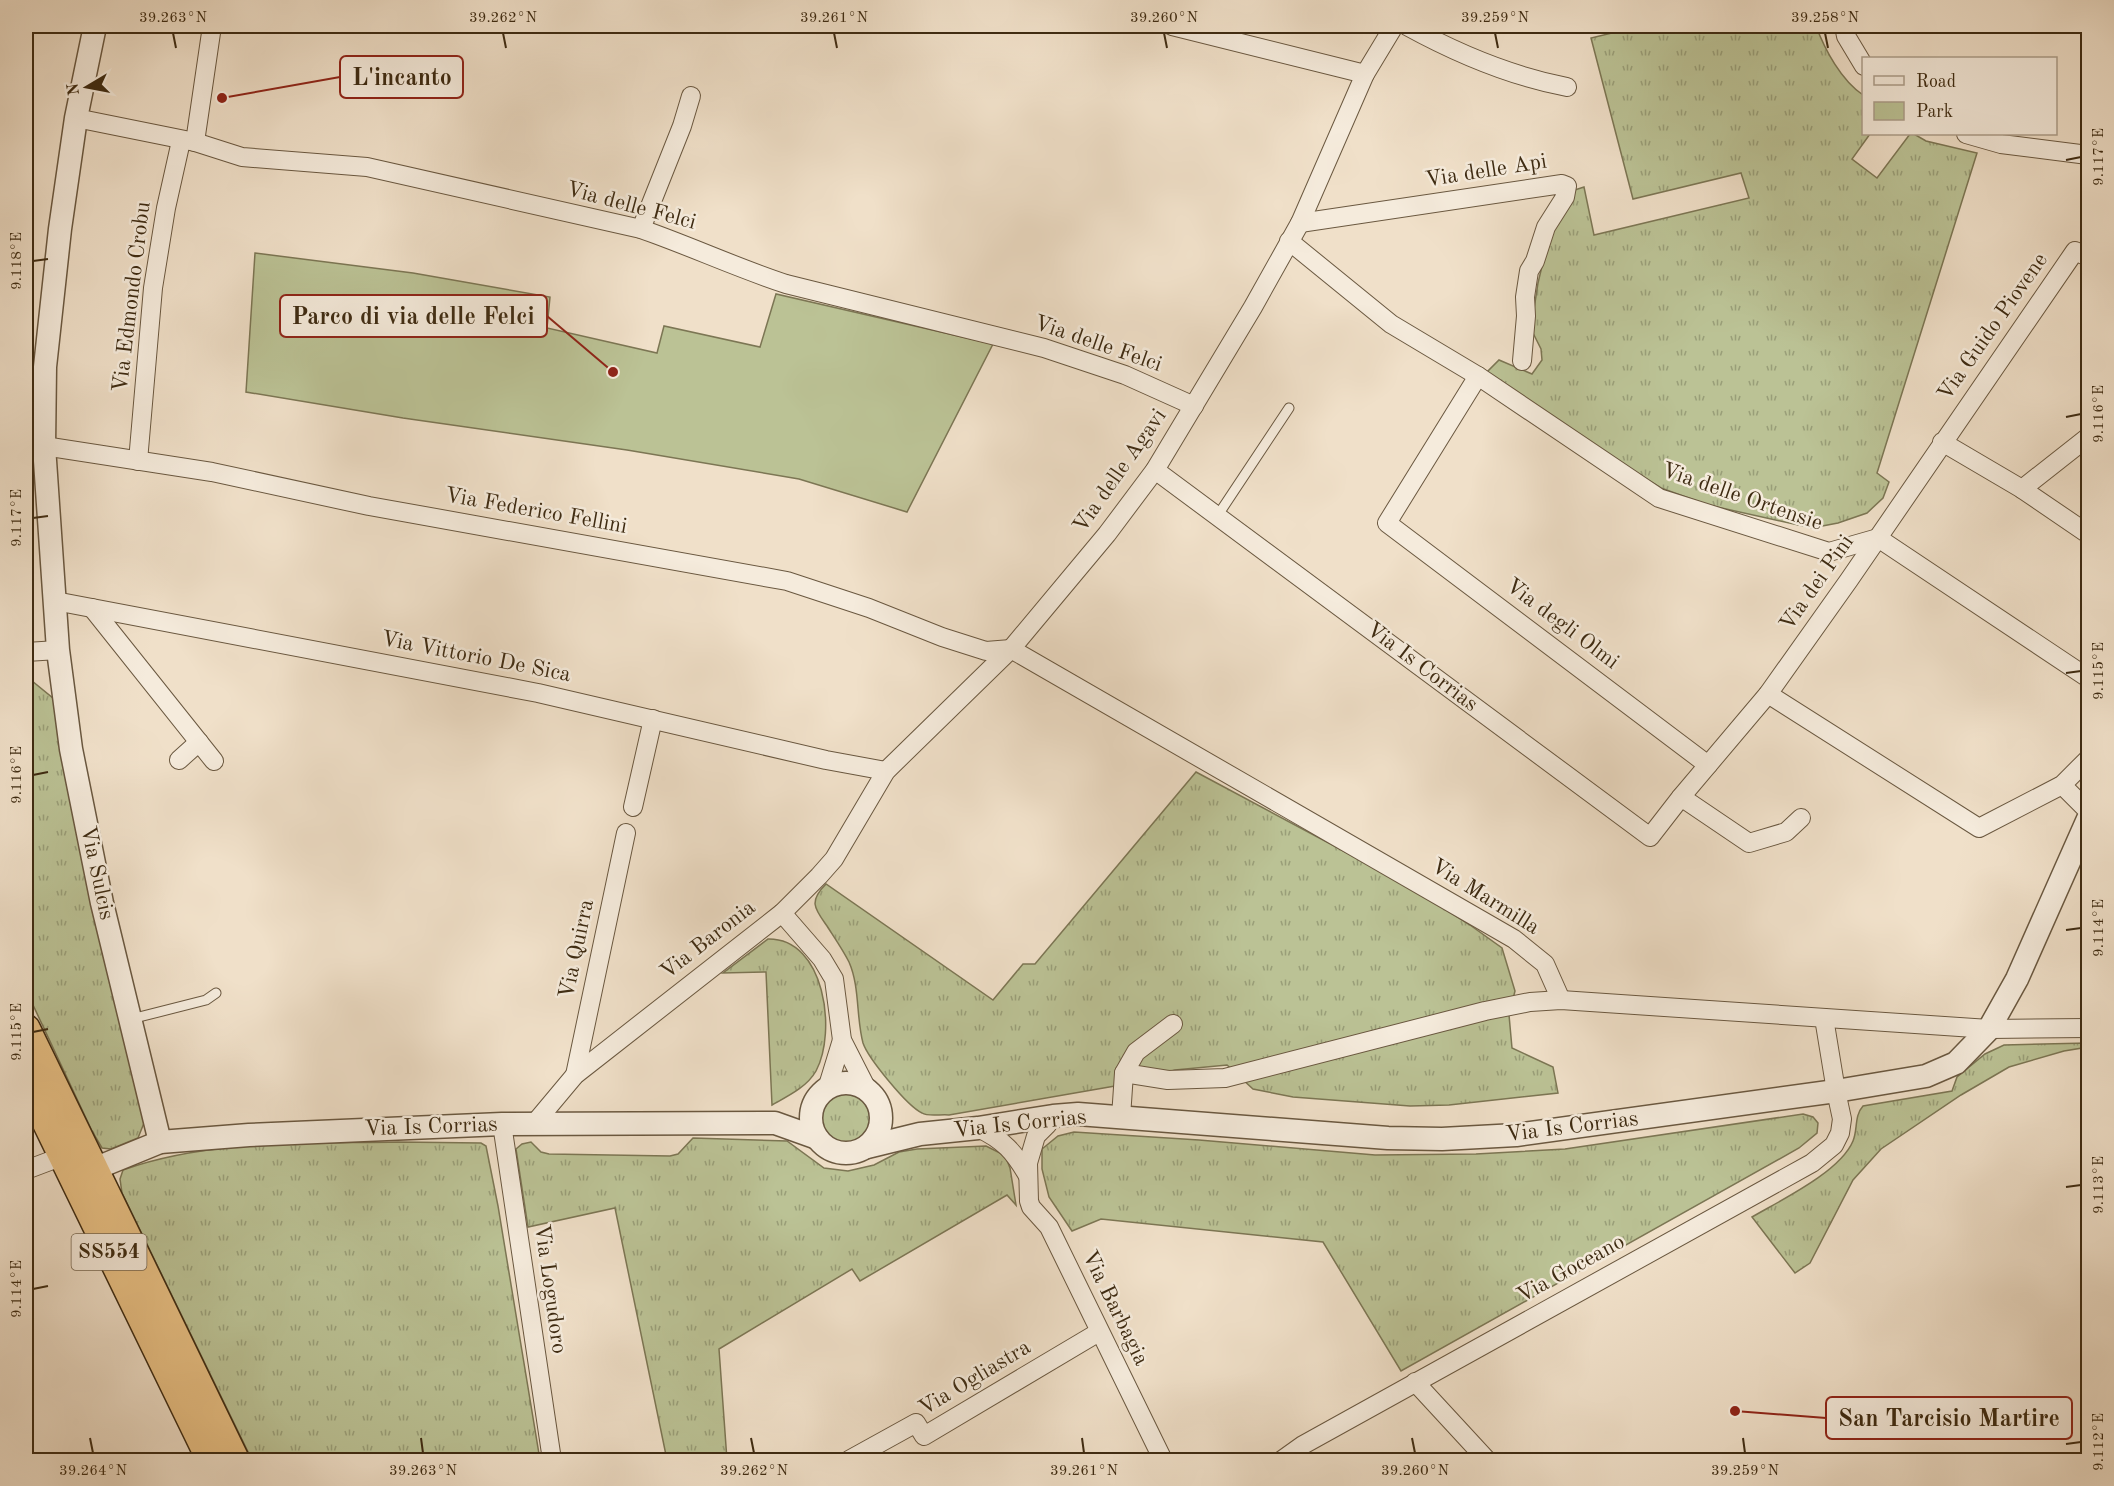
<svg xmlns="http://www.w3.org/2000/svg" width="2114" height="1486" font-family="'Old Standard TT',serif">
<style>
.grass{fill:url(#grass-tufts);stroke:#7c7654;stroke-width:1.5}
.park{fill:#bbc295;stroke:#7c7654;stroke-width:1.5}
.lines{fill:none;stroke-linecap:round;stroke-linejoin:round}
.service-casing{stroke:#6a5840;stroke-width:11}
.minor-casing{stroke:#6a5840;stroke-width:20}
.tertiary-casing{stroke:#6a5840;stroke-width:25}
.trunk-casing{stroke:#3e2b12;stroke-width:31}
.service{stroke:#f5ebdc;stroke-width:9}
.minor{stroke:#f5ebdc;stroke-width:18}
.tertiary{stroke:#f5ebdc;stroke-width:22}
.trunk{stroke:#e8c084;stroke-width:28}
.ticks{fill:none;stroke:#3e2b12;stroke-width:2}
.labels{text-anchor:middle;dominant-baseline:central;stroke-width:5;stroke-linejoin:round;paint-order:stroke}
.shield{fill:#f5ebdc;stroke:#75654f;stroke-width:1.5}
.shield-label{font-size:21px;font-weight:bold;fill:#3e2b12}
.street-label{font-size:22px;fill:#3e2b12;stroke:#f5ebdc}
.leader{fill:none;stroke:#8f2418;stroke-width:2}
.callout-dot{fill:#8f2418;stroke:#f5ebdc;stroke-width:2}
.callout{fill:#f5ebdc;stroke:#8f2418;stroke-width:2}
.callout-label{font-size:24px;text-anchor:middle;font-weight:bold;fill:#3e2b12}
.neatline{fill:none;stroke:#3e2b12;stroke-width:2}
.ticks-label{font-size:15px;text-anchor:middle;fill:#3e2b12}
</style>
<defs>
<pattern id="grass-tufts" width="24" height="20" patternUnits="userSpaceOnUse" patternTransform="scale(1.5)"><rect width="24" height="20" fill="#bbc295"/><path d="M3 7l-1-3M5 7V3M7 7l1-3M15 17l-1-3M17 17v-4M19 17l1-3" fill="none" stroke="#999e78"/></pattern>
</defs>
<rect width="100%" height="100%" fill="#f0e0c9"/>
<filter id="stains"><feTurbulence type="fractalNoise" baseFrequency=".00333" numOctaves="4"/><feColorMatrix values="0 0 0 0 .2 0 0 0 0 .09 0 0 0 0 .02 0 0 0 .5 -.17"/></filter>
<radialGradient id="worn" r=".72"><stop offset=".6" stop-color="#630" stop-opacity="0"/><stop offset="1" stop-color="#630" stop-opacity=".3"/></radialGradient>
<g class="grass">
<path d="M1641,26H1816C1825,50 1841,80 1863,95L1864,134H1870L1852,159L1877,178L1910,134H1914L1926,141L1977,153L1877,473L1889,482L1883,498L1867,513L1838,523L1812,528L1708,505L1661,488L1611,457L1487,372L1499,360L1532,374L1542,360L1541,349L1531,329L1538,283L1559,195L1584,187L1594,235L1749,198L1741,173L1633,199L1591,38Z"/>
<polygon points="26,676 54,699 144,1123 138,1138 111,1149 102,1148 92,1131 26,990"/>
<path d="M1196,772L1409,886L1470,925L1502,948L1515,991L1509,1015L1512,1048L1553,1067L1558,1093L1449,1105L1410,1106L1293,1097L1253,1089L1227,1065L1175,1070L1115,1086L949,1115C941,1114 928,1117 922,1113C907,1106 868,1058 863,1043C856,1017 860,987 849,962C843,950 834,937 827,926C815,909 808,902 826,884L993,1000L1023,964H1035Z"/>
<path d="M768,939C825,938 837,1032 816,1071C807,1087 788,1096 772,1105L766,972L723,973Z"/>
<path d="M2088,1043V1047L2064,1051L2009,1067L1961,1095L1881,1149L1853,1180L1810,1263L1795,1273L1752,1217C1781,1200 1840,1172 1853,1141C1858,1129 1854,1116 1863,1106L1952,1091L1957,1077L1985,1054L2004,1045Z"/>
<circle cx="846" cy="1118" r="25"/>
<polygon points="1803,1114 1813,1117 1818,1123 1817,1133 1799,1148 1401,1371 1323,1242 1101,1219 1072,1231 1049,1197 1042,1169 1042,1149 1058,1136 1074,1132 1199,1140 1375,1155 1476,1154 1565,1149"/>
<polygon points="693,1138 787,1141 824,1168 848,1171 874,1165 899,1152 917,1149 986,1146 1000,1153 1006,1158 1010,1168 1016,1205 1007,1195 860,1281 852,1269 719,1349 727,1460 667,1460 615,1208 528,1227 516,1149 522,1144 531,1142 541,1152 549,1154 670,1156 678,1154"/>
<path d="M398,1142L481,1143L486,1146L498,1206L540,1460H252L122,1193L120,1179L123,1170C211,1139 307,1144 398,1142Z"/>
</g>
<polygon class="park" points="255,253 413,273 550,297 547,328 657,353 664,326 760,347 776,294 993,344 907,512 799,479 627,450 403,418 246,392"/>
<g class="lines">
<g class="service-casing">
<g id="service">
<polyline points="1218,515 1289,408"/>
<polyline points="131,1019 206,1000 216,993"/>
</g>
</g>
<g class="minor-casing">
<g id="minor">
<polyline points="1172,26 1365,74"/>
<path d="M1407,26C1458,54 1510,76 1567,87"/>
<polyline points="1844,26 1846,36 1864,66"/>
<path d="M76,118L195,142L242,157L367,167L641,229C690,246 737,268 786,284L1044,348L1125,375L1194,406"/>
<polyline points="1966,134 2001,144 2088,155"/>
<polyline points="195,142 212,26"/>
<polyline points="1300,223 1562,184 1567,186 1565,197 1546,227 1535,261 1529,271 1525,297 1526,316 1522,361"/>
<polyline points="641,229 682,126 691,96"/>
<polyline points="1289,241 1391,324 1478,376 1659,498 1829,552 1878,538"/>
<polyline points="1478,376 1387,523 1708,765"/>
<polyline points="1942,442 2022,489 2088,534"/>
<polyline points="44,446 212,472 369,506 787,581 869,608 942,637 986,651 1011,649 1514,939 1545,964 1561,1000"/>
<polyline points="138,461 153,288 166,208 181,141"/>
<polyline points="1155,470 1650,837 1681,797 1768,694 1849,580 2075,251 2088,257"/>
<polyline points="2022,489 2088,437"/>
<polyline points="1878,538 2088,678"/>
<polyline points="55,601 538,693 826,760 886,771"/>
<polyline points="92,608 214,761"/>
<polyline points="26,652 58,650"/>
<polyline points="1768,694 1979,828 2062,785 2088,759"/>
<polyline points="179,760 199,742"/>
<polyline points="2062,785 2088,811"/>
<polyline points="1681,797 1749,843 1786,832 1801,818"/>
<polyline points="633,807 653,719"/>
<polyline points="782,913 822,959 834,979 842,1040 868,1091"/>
<polyline points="1124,1073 1168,1080 1225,1078 1485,1011 1530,1002 1561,1000 1989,1029 2088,1028"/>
<polyline points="575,1075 626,833"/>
<polyline points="827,1089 842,1040"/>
<polyline points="1053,1116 1047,1125 1036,1136 1028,1163 1029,1201 1031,1207 1049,1227 1163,1460"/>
<polyline points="1121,1117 1124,1073 1136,1052 1173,1024"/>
<polyline points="502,1124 552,1460"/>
<polyline points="534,1124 575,1075 782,913 819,876 834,859 886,771 1011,649 1107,534 1155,470 1253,307 1300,223 1365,74 1394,26"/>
<path d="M978,1128C1004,1140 1014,1152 1028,1176"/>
<polyline points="26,1170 63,1156"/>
<polyline points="1415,1382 1487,1460"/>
<polyline points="849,1460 916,1423 924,1436 1099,1332"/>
<polyline points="1282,1460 1303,1445 1812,1163 1834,1145 1840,1133 1842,1119 1836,1091 1824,1018"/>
</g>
</g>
<g class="tertiary-casing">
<g id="tertiary">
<polyline points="95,26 76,118 60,229 45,367 44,446 58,650 71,749 102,903 160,1142"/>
<circle cx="846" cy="1118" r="35"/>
<polyline points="867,1147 920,1134 978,1128 1053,1116 1078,1114 1388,1138 1442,1139 1516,1135 1836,1091 1926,1076 1956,1063 1989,1029 2017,979 2088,819"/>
<polyline points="94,1169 160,1142 249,1135 502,1124 775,1123 817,1138"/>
</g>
</g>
<g class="trunk-casing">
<g id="trunk">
<polyline points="26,1029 235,1460"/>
<polyline points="26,1080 211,1460"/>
</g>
</g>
<use href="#service" class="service"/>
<use href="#minor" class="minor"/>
<use href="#tertiary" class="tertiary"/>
<use href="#trunk" class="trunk"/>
</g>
<path class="ticks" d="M173,33L176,48M503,33L506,48M834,33L837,48M1164,33L1167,48M1495,33L1498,48M1825,33L1828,48M2066,160L2081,157M33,261L48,259M2066,417L2081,414M33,518L48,516M2066,673L2081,671M33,775L48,772M2066,930L2081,928M33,1032L48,1029M2066,1187L2081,1185M33,1289L48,1286M90,1438L93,1453M421,1438L423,1453M751,1438L754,1453M1082,1438L1084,1453M1412,1438L1415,1453M1743,1438L1745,1453M2066,1444L2081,1442"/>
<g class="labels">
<rect class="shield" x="71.5" y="1234" width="75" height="36" rx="4.5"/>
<g class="shield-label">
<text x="109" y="1252">SS554</text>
</g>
<g class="street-label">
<text transform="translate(1486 171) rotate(-9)">Via delle Api</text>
<text transform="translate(631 206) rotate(15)">Via delle Felci</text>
<text transform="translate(132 297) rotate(-83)">Via Edmondo Crobu</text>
<text transform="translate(1993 327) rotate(-55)">Via Guido Piovene</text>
<text transform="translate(1098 344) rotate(19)">Via delle Felci</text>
<text transform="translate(1120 471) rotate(-55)">Via delle Agavi</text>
<text transform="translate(1742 497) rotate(19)">Via delle Ortensie</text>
<text transform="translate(536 511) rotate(10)">Via Federico Fellini</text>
<text transform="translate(1817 583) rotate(-55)">Via dei Pini</text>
<text transform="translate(1562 624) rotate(37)">Via degli Olmi</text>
<text transform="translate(476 657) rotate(11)">Via Vittorio De Sica</text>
<text transform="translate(1422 667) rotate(37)">Via Is Corrias</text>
<text transform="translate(97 873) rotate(78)">Via Sulcis</text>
<text transform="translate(1485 897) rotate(32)">Via Marmilla</text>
<text transform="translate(708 940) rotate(-38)">Via Baronia</text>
<text transform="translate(577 949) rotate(-78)">Via Quirra</text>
<text transform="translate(1020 1124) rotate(-6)">Via Is Corrias</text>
<text transform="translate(431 1127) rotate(-2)">Via Is Corrias</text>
<text transform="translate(1572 1127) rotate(-7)">Via Is Corrias</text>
<text transform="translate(1571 1269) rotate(-29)">Via Goceano</text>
<text transform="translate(550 1289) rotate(82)">Via Logudoro</text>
<text transform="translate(1115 1308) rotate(64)">Via Barbagia</text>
<text transform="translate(975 1378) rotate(-31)">Via Ogliastra</text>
</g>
</g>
<path class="leader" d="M222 98L340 77M613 372L547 316M1735 1411L1826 1418"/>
<g class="callout-dot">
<circle cx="222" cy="98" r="6"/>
<circle cx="613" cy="372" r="6"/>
<circle cx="1735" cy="1411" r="6"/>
</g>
<g class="callout">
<rect x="340" y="56" width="123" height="42" rx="6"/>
<rect x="280" y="295" width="267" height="42" rx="6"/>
<rect x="1826" y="1397" width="246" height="42" rx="6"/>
</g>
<g class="callout-label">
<text x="402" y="85">L'incanto</text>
<text x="413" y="324">Parco di via delle Felci</text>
<text x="1949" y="1426">San Tarcisio Martire</text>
</g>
<rect width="2114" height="1486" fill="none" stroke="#f0e0c9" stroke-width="66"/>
<rect x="1862" y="57" width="195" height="78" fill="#f5ebdc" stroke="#ac9e8b" stroke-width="1.5"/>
<rect x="1874" y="76" width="30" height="9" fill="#f5ebdc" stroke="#ac9e8b" stroke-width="1.5"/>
<text x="1916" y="87" font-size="18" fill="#3e2b12">Road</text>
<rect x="1874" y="102" width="30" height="18" fill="#bbc295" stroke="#ac9e8b" stroke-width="1.5"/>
<text x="1916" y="117" font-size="18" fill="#3e2b12">Park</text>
<g transform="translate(87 87) rotate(260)" stroke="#f5ebdc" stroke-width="4.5" paint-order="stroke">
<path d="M0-4.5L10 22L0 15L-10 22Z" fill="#3e2b12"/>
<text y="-9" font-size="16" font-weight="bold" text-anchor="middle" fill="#3e2b12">N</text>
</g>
<rect x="33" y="33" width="2048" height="1420" class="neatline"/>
<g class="ticks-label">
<text x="173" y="22">39.263°N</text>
<text x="503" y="22">39.262°N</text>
<text x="834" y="22">39.261°N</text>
<text x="1164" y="22">39.260°N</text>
<text x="1495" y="22">39.259°N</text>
<text x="1825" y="22">39.258°N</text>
<text transform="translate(2098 157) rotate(-90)" y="5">9.117°E</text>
<text transform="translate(16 261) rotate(-90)" y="5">9.118°E</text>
<text transform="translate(2098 414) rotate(-90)" y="5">9.116°E</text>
<text transform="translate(16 518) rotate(-90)" y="5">9.117°E</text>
<text transform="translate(2098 671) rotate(-90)" y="5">9.115°E</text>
<text transform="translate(16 775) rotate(-90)" y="5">9.116°E</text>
<text transform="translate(2098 928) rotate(-90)" y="5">9.114°E</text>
<text transform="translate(16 1032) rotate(-90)" y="5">9.115°E</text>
<text transform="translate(2098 1185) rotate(-90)" y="5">9.113°E</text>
<text transform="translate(16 1289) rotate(-90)" y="5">9.114°E</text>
<text transform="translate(2098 1442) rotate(-90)" y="5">9.112°E</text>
<text x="93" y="1475">39.264°N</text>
<text x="423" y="1475">39.263°N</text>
<text x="754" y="1475">39.262°N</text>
<text x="1084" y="1475">39.261°N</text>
<text x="1415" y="1475">39.260°N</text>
<text x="1745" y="1475">39.259°N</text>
</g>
<rect width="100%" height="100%" filter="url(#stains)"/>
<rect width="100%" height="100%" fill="url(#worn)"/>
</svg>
